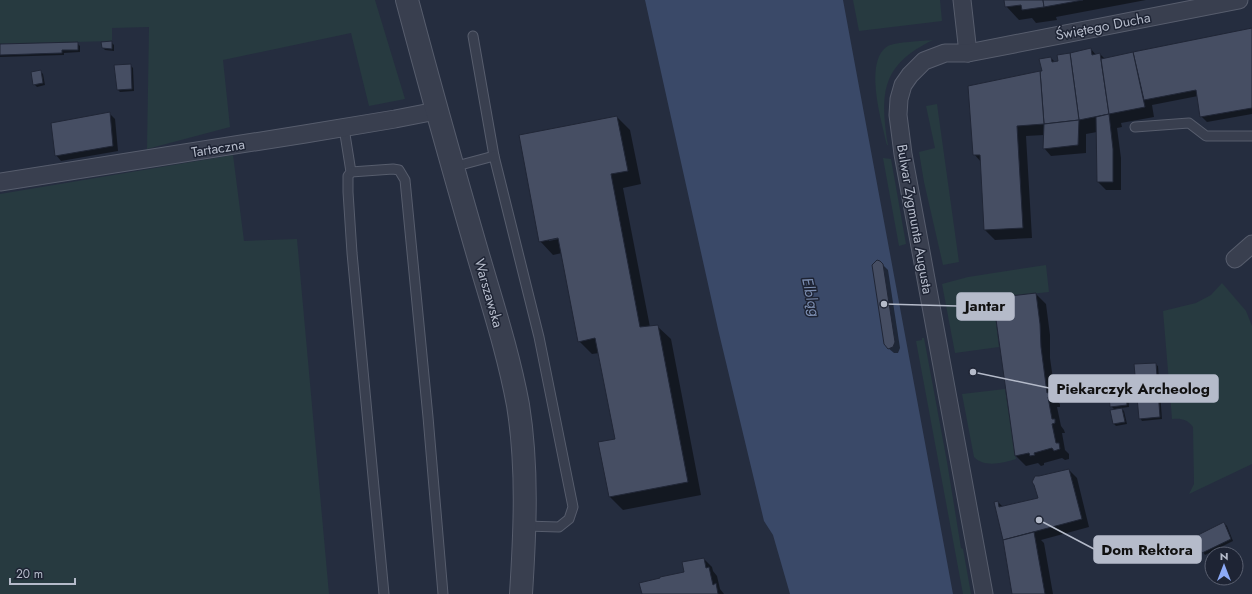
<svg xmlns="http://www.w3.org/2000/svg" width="1252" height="594" font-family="Jost,sans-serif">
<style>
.green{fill:#273a40}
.water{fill:#3a4968}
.shadow{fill:#0007;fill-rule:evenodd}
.building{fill:#464e63;stroke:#202636}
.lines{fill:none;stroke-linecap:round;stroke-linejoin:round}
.service-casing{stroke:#575d6d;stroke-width:11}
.minor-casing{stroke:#575d6d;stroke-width:19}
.tertiary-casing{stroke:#575d6d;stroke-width:24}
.service{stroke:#393f4f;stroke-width:9}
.minor{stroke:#393f4f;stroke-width:17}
.tertiary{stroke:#393f4f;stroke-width:22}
.labels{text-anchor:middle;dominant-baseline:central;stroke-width:3;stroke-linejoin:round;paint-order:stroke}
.street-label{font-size:14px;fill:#b5bbca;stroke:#1e2434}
.water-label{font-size:15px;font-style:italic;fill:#7c8eb1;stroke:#1e2434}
.leader{fill:none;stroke:#b5bbca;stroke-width:1.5}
.callout-dot{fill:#b5bbca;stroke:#1e2434;stroke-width:1.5}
.callout{fill:#b5bbca;stroke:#b5bbca;stroke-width:1.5}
.callout-label{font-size:15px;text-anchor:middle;font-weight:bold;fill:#111}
</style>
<rect width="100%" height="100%" fill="#252d3f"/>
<g class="green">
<polygon points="0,0 375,0 405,99 369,106 351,33 223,60 230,127 147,149 149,27 112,28 112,41 0,44"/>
<polygon points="853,0 940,0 942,21 859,31"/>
<path d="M933,40C881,65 880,93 888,145H887C882,122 863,61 888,46C895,42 924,41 933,40Z"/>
<polygon points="937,104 959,262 943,265 924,182 919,152 935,148 926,106"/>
<polygon points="233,155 244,241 297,239 329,594 0,594 0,194"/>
<polygon points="883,158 891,159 906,244 899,246"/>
<polygon points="1046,265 1049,292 993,298 999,347 955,353 942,284 968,277"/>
<path d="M1222,283L1246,311L1252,326V464L1189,494L1194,484L1193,427C1187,419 1181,418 1172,419L1163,311L1196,303L1211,295Z"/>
<polygon points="922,338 924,338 947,462 961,548 963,549 971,594 963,594 916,341 922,340"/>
<path d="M1005,389L1016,459C1002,463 985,468 974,457L962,394Z"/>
</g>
<polygon class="water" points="645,0 843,0 953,594 790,594 773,535 764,521 718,329"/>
<g class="shadow">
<polygon points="1005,0 1146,0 1056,17 1057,20 1036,23 1032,18 1019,20 1006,6"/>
<polygon points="1252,30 1252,114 1207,122 1201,116 1198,96 1152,105 1154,117 1121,123 1122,127 1117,128 1121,158 1121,190 1106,190 1098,182 1097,132 1086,134 1086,153 1051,156 1044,148 1044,135 1026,136 1032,238 995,240 985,230 981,162 974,154 1043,71 1051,58 1056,63 1091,49 1096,55 1100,54 1105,59"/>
<polygon points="111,42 114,45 114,51 105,50 103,48"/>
<polygon points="77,43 80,46 80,52 64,53 64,55 0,57 0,45"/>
<polygon points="130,65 133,68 134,91 120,92 118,90"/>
<polygon points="40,71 43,74 45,85 37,87 34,84"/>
<polygon points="110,114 115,119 118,151 61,161 56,155"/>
<path d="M617,117L630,130L641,184L623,188L650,327L657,326L671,339L701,495L623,510L610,497L616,440L599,353L592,354L579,341L562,253L553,255L540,241ZM563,236V238L549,241V239Z"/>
<polygon points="880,262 888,270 900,348 898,353 894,353 888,348"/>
<polygon points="1036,294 1046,304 1050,335 1050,358 1056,400 1060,404 1060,407 1057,407 1061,426 1064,430 1065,433 1062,433 1065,450 1069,454 1069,459 1065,460 1062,458 1044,463 1044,465 1041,466 1038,463 1026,466 1016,456 994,299"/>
<polygon points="1155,364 1158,366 1162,419 1142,421 1140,418"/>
<polygon points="1124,380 1127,383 1129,407 1121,408 1124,411 1127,424 1116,426 1114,424 1115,410 1111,406"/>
<polygon points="1069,470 1077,478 1089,527 1041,540 1044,543 1053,594 1013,594 1004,540 995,503 998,502 1003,507 1039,499"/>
<polygon points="1224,523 1227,526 1233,541 1205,555 1203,552"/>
<polygon points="704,559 712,567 713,571 717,576 720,589 724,594 643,594 685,573"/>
</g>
<g class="building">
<polygon points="1004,0 1043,0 1044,7 1022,10 1021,5 1005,7"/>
<polygon points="1043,0 1083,0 1044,7"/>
<polygon points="1252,28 1252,108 1200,117 1196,90 1144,100 1133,52"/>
<polygon points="112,41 112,49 102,48 101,42"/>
<polygon points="78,42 78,50 62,50 62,53 0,55 0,44"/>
<polygon points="1091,48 1092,55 1100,53 1109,114 1079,120 1070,53"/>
<polygon points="1133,52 1145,107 1109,114 1101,59"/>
<polygon points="1070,53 1079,120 1044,124 1040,71 1042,71 1039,59 1051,57 1052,62 1058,61 1057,55"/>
<polygon points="131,64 132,89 117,90 114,65"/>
<polygon points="41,70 43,83 33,85 31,72"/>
<polygon points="1040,71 1044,124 1017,126 1023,228 984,230 980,155 973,155 968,86"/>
<polygon points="110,112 113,146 55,156 51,123"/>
<polygon points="1109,114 1113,149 1113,182 1097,182 1096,117"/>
<polygon points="617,116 628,171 611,174 640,327 658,325 688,482 609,497 598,442 615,439 595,338 578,342 558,238 539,242 519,135"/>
<polygon points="1079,120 1078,145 1043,149 1044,124"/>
<polygon points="877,260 880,261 883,264 895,342 893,347 888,349 884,344 872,265"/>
<polygon points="1036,293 1040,324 1041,347 1047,393 1050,392 1051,397 1048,397 1052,419 1055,419 1055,423 1052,424 1056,443 1059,443 1060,449 1054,451 1052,448 1034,453 1035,455 1030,456 1029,453 1015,456 993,298"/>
<polygon points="1156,363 1160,417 1139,419 1134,364"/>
<polygon points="1125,379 1127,405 1110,407 1108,381"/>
<polygon points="1122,408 1125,422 1113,424 1110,410"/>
<polygon points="1069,469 1082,519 1003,540 994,502 998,501 999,507 1038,498 1034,485 1032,482 1035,476 1039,476"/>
<polygon points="1224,522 1231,539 1202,553 1194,537"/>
<polygon points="1034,532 1045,594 1012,594 1003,540"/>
<polygon points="1170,535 1175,546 1150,556 1145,546"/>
<polygon points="704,558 706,568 709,567 713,585 716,583 718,594 642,594 639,583 660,578 660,577 684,572 682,562"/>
</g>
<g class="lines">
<g class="service-casing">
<g id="service">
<polyline points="473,36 494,156 539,337 573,507 569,519 559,527 525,526"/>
<polyline points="1135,127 1189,123 1206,136 1252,136"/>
<polyline points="344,128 351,172 348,176 348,192 352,253 384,594"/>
<polyline points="453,167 494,156"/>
<polyline points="351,172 393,169 399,170 405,180 428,417 443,594"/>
</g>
</g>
<g class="minor-casing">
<g id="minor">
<polyline points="962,0 968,53"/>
<polyline points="0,182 305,134 395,119 436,111"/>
<polyline points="1235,259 1252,244"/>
<polyline points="984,594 903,154 898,115 899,99 903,85 910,75 924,61 945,53 968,53 1239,0"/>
</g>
</g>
<g class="tertiary-casing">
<path id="tertiary" d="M407,0C429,83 452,165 476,248C491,300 508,351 518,405C528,467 525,531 521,594"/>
</g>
<use href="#service" class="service"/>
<use href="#minor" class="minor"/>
<use href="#tertiary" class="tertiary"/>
</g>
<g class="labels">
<g class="street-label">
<text transform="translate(1103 26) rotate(-11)">Świętego Ducha</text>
<text transform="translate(218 148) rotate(-9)">Tartaczna</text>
<text transform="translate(915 219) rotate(80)">Bulwar Zygmunta Augusta</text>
<text transform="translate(489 293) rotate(74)">Warszawska</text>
</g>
<g class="water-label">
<text transform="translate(811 297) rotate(78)">Elbląg</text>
</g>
</g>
<path class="leader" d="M884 304L957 306M973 372L1049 388M1039 520L1094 549"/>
<g class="callout-dot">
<circle cx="884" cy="304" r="4"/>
<circle cx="973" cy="372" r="4"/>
<circle cx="1039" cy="520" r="4"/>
</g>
<g class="callout">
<rect x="957" y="293" width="57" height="27" rx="4"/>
<rect x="1049" y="375" width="169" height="27" rx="4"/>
<rect x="1094" y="536" width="107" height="27" rx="4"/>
</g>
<g class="callout-label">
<text x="985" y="311">Jantar</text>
<text x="1133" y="394">Piekarczyk Archeolog</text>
<text x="1147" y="555">Dom Rektora</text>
</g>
<g transform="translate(1224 566)"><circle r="19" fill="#1e2434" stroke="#5a6070"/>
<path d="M0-3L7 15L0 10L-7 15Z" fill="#8caaf7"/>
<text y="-6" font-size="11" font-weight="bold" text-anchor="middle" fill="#b5bbca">N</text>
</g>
<path d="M10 578v6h65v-6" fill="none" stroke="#b5bbca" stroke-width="2"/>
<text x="16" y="578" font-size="12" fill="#b5bbca" stroke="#1e2434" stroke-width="3" paint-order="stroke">20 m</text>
</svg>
